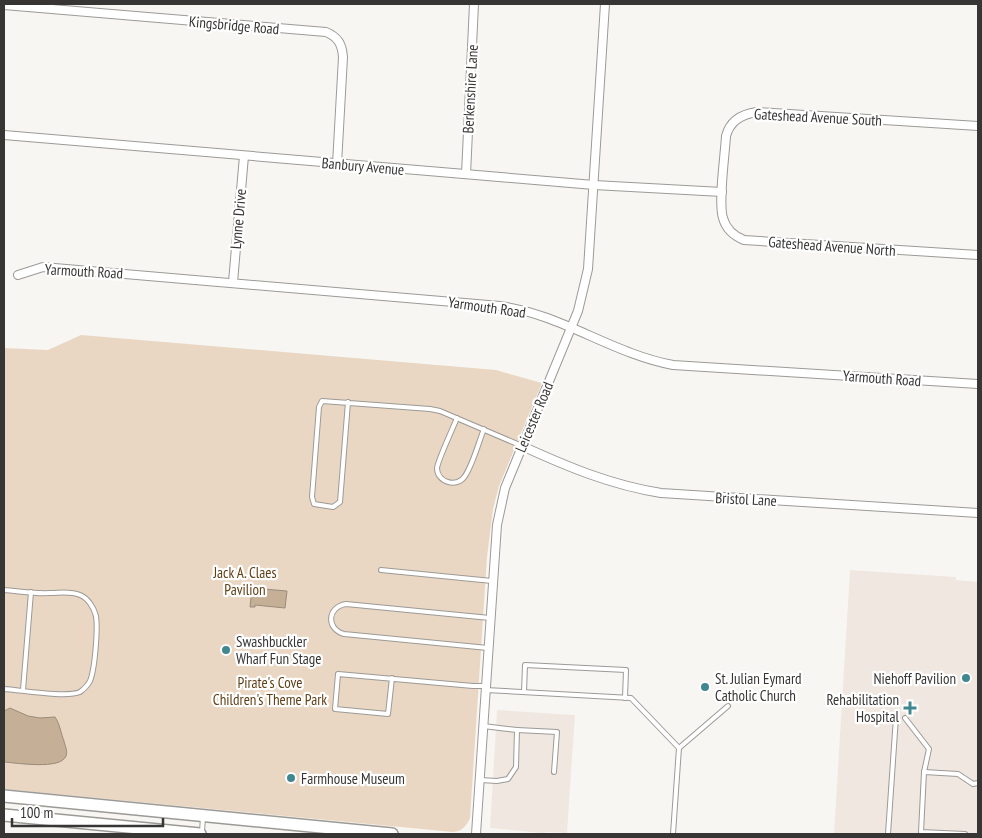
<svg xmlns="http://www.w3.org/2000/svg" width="982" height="838" font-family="'PT Sans Narrow',sans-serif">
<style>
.built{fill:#f0e8e0}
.green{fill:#ead7c3}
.water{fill:#c5af97;stroke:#9a8b7a}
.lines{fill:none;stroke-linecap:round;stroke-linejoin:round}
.service-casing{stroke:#9c9a97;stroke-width:6}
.minor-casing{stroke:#9c9a97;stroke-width:10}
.secondary-casing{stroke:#9c9a97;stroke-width:14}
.service{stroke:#fff;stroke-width:4}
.minor{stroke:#fff;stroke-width:8}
.secondary{stroke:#fff;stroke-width:11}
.poi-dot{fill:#408790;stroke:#fff;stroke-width:2}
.labels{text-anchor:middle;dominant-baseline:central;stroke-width:4.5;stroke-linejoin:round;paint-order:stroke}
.street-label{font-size:15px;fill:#373635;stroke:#fff}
.park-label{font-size:15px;fill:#614017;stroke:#fff}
.poi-label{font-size:15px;fill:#373635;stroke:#fff;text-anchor:start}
</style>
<rect width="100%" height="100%" fill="#f8f6f3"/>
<g class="built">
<polygon points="850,570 956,577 956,580 978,582 978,834 834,834"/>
<polygon points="497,710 575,715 567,833 548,832 542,833 490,828"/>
</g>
<path class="green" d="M81,335L496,370L542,383L499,486L493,509L487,557L470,818C466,827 462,831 453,832L4,789V348L48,350Z"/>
<g class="water">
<polygon points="252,588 287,591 285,608 255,605 255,607 250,607"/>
<path d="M10,708L28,716L40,718L55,717C60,724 61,734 64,741C65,746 68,751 66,756C61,770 17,763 4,762V711Z"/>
</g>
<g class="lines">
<g class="service-casing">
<g id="service">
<polyline points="348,402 340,502 333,507 314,504 312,497 319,407 322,401 430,409 440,411 522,446"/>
<path d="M457,418C453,428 438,460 437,468C437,483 458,488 465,476C473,464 478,444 484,429"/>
<polyline points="381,570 492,581"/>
<path d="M4,590C19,591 35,594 50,593C60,593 70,591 80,595C88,598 94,608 96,616C98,628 95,669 90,681C88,685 84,689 80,692C66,698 21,690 4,689"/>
<path d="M488,648L344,634C326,629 327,607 346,604L490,618"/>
<polyline points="392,678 388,714 335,709 338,674 473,686 485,686"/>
<polyline points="23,690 31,592"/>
<polyline points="485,690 631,698 679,748 673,834"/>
<polyline points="524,692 525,665 626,670 625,698"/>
<polyline points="905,718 929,749 924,772"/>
<polyline points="517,730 557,732 554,772"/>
<polyline points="679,748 728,706"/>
<polyline points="480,780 497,781 508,779 516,767 517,730 483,726"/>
<polyline points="202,832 203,817"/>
<polyline points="888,834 896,717"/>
<polyline points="965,834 921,832 924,772 958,774 973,784 978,783"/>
</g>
</g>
<g class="minor-casing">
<g id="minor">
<path d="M4,5L326,32C338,37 342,44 343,57L337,164"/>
<path d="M978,126L757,112C742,114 730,121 726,136C725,155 718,202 723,218C726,229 734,236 744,240L978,255"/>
<polyline points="4,135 594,185 722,192"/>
<polyline points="466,174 474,4"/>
<path d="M18,275L43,267L500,306C561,314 613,354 673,365L978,384"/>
<polyline points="233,282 244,156"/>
<path d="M522,446C568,467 611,485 661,493L978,513"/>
<polyline points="476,834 497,525 505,488 578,311 588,269 605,4"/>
</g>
</g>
<g class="secondary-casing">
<g id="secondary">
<polyline points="4,796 392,834"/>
<polyline points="4,815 200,834"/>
</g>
</g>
<use href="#service" class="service"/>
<use href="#minor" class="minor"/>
<use href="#secondary" class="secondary"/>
</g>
<g class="poi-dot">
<circle cx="226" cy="650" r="5"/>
<circle cx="966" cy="678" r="5"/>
<circle cx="705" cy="687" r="5"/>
<path d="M907.5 700.5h5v5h5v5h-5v5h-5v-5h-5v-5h5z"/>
<circle cx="291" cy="778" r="5"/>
</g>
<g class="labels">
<g class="street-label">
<text transform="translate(234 25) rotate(5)">Kingsbridge Road</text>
<text transform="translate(470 89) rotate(-87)">Berkenshire Lane</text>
<text transform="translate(818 117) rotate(3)">Gateshead Avenue South</text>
<text transform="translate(363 166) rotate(5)">Banbury Avenue</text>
<text transform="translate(238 219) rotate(-85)">Lynne Drive</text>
<text transform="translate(832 246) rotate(4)">Gateshead Avenue North</text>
<text transform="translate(84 271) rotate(3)">Yarmouth Road</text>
<text transform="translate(487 307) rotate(8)">Yarmouth Road</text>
<text transform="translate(882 378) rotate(4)">Yarmouth Road</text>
<text transform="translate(534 417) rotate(-67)">Leicester Road</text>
<text transform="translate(746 499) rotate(3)">Bristol Lane</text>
</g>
<g class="park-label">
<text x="245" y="572">Jack A. Claes<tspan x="245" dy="17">Pavilion</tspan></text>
<text x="270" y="682">Pirate's Cove<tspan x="270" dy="17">Children's Theme Park</tspan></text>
</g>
<g class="poi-label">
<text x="236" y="641">Swashbuckler<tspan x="236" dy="17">Wharf Fun Stage</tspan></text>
<text x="715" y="678">St. Julian Eymard<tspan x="715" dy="17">Catholic Church</tspan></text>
<text x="956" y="678" text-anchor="end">Niehoff Pavilion</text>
<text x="899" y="699" text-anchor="end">Rehabilitation<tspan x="899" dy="17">Hospital</tspan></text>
<text x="301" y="778">Farmhouse Museum</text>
</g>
</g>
<rect width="982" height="838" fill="none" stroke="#373635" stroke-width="10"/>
<path d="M12 818v8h151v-8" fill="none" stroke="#373635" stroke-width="2.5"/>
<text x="20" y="818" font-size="15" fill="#373635" stroke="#ffffff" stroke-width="4" paint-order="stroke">100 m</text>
</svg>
